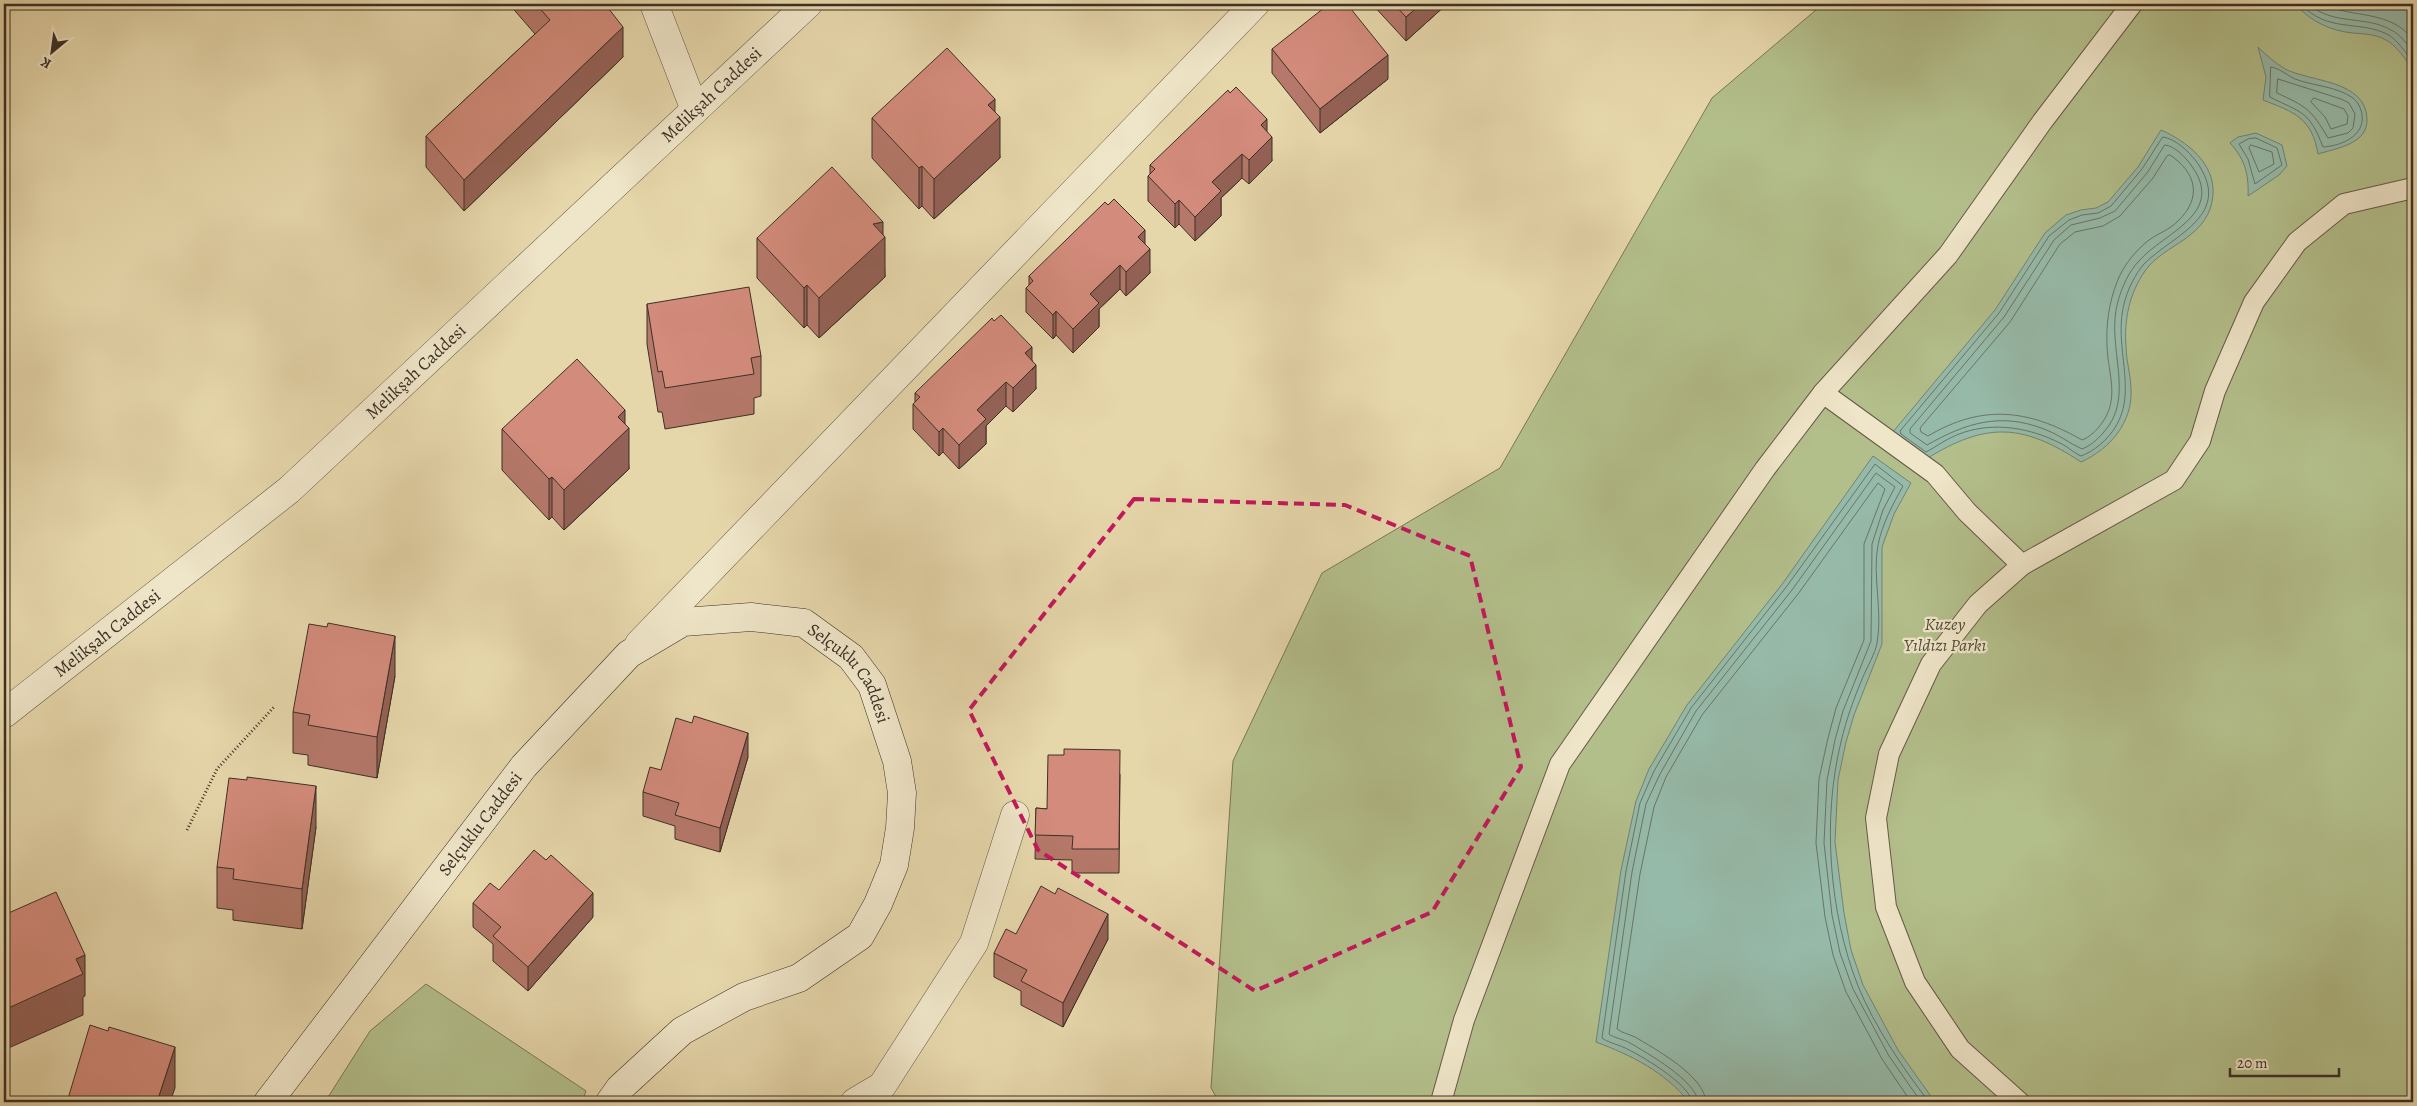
<svg xmlns="http://www.w3.org/2000/svg" width="2417" height="1106" font-family="Alegreya,serif">
<style>
.green{fill:#b3bf8b;stroke:#787858}
.water{fill:#96baa9;stroke:#728375}
.lines{fill:none;stroke-linecap:round;stroke-linejoin:round}
.shore{stroke:#697568;stroke-width:1}
.lane-casing{stroke:#665a47;stroke-width:22}
.street-casing{stroke:#665a47;stroke-width:29}
.secondary-casing{stroke:#3c3026;stroke-width:29}
.path{stroke:#3c3026;stroke-width:3;stroke-dasharray:1 2.5;stroke-linecap:butt}
.lane{stroke:#efe5c8;stroke-width:20}
.street{stroke:#efe5c8;stroke-width:28}
.secondary{stroke:#efe5c8;stroke-width:28}
.wall{fill:#b5786a;stroke:#3c3026}
.shaded-wall{fill:#946156;stroke:#3c3026}
.building{fill:#d38b7b;stroke:#3c3026}
.marked{fill:none;stroke:#c2185b;stroke-width:4;stroke-dasharray:10 6;stroke-linejoin:round}
.labels{text-anchor:middle;dominant-baseline:central;stroke-width:4.5;stroke-linejoin:round;paint-order:stroke}
.street-label{font-size:18px;fill:#3c3026;stroke:#efe5c8}
.park-label{font-size:18px;font-style:italic;fill:#544d3a;stroke:#efe5c8}
</style>
<rect width="100%" height="100%" fill="#e6d7ab"/>
<filter id="stains"><feTurbulence type="fractalNoise" baseFrequency=".004" numOctaves="4"/><feColorMatrix values="0 0 0 0 .2 0 0 0 0 .09 0 0 0 0 .02 0 0 0 .5 -.17"/></filter>
<radialGradient id="worn" r=".72"><stop offset=".6" stop-color="#630" stop-opacity="0"/><stop offset="1" stop-color="#630" stop-opacity=".3"/></radialGradient>
<g class="green">
<polygon points="1823,4 2413,4 2413,1102 1219,1102 1211,1088 1233,761 1322,573 1500,468 1712,98"/>
<polygon points="426,984 586,1091 582,1102 325,1102 370,1031"/>
</g>
<g class="water">
<path d="M2295,4H2413V70C2405,59 2397,45 2384,39C2374,34 2364,34 2353,33C2331,31 2310,21 2295,4Z"/>
<path d="M2258,47C2266,55 2275,63 2285,69C2311,82 2366,80 2367,119C2368,144 2337,148 2318,154C2312,118 2294,112 2263,100L2266,77Z"/>
<path d="M2161,130C2186,141 2215,163 2213,194C2210,239 2164,243 2145,271C2129,294 2124,320 2126,347C2126,361 2131,375 2131,389C2133,422 2110,449 2081,462C2022,423 1986,422 1926,459L1892,433L1995,310L2045,233L2066,215L2081,210L2096,208L2108,202L2138,167Z"/>
<path d="M2256,133L2282,145L2287,166L2279,175L2248,196C2249,175 2245,159 2230,143L2238,137Z"/>
<path d="M1873,456L1911,483L1894,514L1882,547V644L1854,715L1846,742L1838,780L1835,842L1844,913L1851,950L1863,985L1898,1050L1935,1102H1689C1665,1072 1631,1055 1596,1042L1621,870L1636,801L1649,769L1687,705L1783,583Z"/>
</g>
<g class="lines">
<g class="shore">
<path d="M2301,4C2327,33 2358,20 2387,34C2398,40 2405,52 2413,62"/>
<path d="M2309,4C2332,26 2366,15 2391,30C2401,35 2407,44 2413,52"/>
<path d="M2323,4C2353,19 2391,9 2413,40"/>
<path d="M2271,67C2279,68 2287,75 2295,79C2313,86 2336,86 2353,98C2358,102 2361,108 2362,115C2365,136 2341,146 2323,147C2309,110 2301,113 2270,97Z"/>
<path d="M2278,79L2341,99L2349,103L2355,114L2353,128L2348,133L2328,138C2311,109 2307,107 2277,93Z"/>
<polygon points="2314,98 2344,109 2348,116 2347,124 2331,129 2325,117 2311,102"/>
<path d="M2163,137C2176,139 2188,151 2196,161C2235,215 2174,234 2144,264C2135,274 2127,291 2124,304C2112,352 2144,400 2106,439C2098,447 2091,452 2081,456C2074,453 2068,447 2062,444C2027,426 1986,420 1950,438C1942,442 1934,448 1926,452L1901,434L1900,431L1999,313L2049,236L2069,220L2082,215L2098,213L2111,206L2142,169Z"/>
<polygon points="2256,138 2277,148 2282,165 2255,184 2248,159 2239,144 2248,139"/>
<path d="M2165,145C2175,146 2185,157 2191,165C2227,214 2164,232 2139,261C2129,271 2122,287 2118,301C2105,347 2137,397 2103,433C2097,440 2090,446 2082,449C2069,443 2058,434 2044,429C2000,412 1966,423 1927,445L1910,433V429L2004,317L2054,240L2071,225L2100,218L2115,211L2147,173Z"/>
<polygon points="2251,145 2272,152 2274,164 2259,172 2249,148"/>
<path d="M2170,155C2197,173 2202,198 2178,221C2169,230 2159,233 2149,240C2135,251 2123,266 2117,282C2109,303 2106,323 2107,346C2108,374 2120,398 2102,423C2097,430 2090,437 2082,440C2028,409 1982,404 1928,436L1921,432L1920,428L2010,322L2060,244L2075,232L2103,226L2120,216L2153,178L2167,156Z"/>
<path d="M1692,1102C1690,1084 1639,1054 1623,1047C1616,1044 1607,1042 1602,1038L1626,871L1640,803L1654,771L1691,708L1787,586L1875,464L1903,486C1893,504 1882,524 1878,545C1872,575 1883,612 1877,643C1875,654 1867,667 1863,677C1854,698 1846,720 1841,742C1822,819 1829,912 1858,986C1875,1027 1902,1067 1929,1102"/>
<path d="M1698,1102C1697,1081 1647,1053 1630,1043C1623,1039 1614,1038 1609,1034L1632,872L1646,804L1660,774L1696,711L1792,590L1876,473L1895,487L1883,510L1872,544L1871,641L1843,711L1835,740L1827,780L1824,843L1832,915L1840,953L1853,989L1889,1056L1921,1102"/>
<path d="M1706,1102C1705,1076 1655,1049 1635,1037C1629,1034 1622,1033 1617,1029L1640,874L1654,807L1666,777L1702,715L1798,594L1878,483L1885,489L1864,544V640L1836,708L1828,738L1819,779L1816,843L1825,917L1833,955L1846,992L1882,1059L1911,1102"/>
</g>
<g class="lane-casing">
<g id="lane">
<polyline points="1823,393 1935,474 1967,512 2022,565"/>
<polyline points="1441,1102 1464,1020 1560,764 1765,469 1823,393 1948,255 2042,122 2132,4"/>
<polyline points="2019,1102 1960,1049 1915,982 1886,907 1876,818 1889,754 1931,664 1978,604 2022,565 2174,480 2200,441 2215,391 2254,302 2297,242 2344,204 2413,188"/>
</g>
</g>
<g class="street-casing">
<g id="street">
<polyline points="654,4 695,110"/>
<polyline points="639,644 1255,4"/>
<path id="s1" d="M4,714L289,490L808,4"/>
<polyline points="855,1102 882,1086 974,943 1015,815"/>
</g>
</g>
<g class="secondary-casing">
<g id="secondary">
<path id="s2" d="M268,1102L524,766L629,654L683,622L751,617L804,623L851,657L872,685L897,761L902,793L900,828L894,865L878,904L860,936L799,978L744,997L682,1031L620,1088L610,1102"/>
</g>
</g>
<polyline class="path" points="187,830 217,769 274,707"/>
<use href="#lane" class="lane"/>
<use href="#street" class="street"/>
<use href="#secondary" class="secondary"/>
</g>
<g class="wall">
<polygon points="509,4 605,4 623,57 464,211 426,167 426,136 535,34"/>
<polygon points="1372,4 1447,4 1406,41"/>
<polygon points="1272,49 1388,79 1320,133 1272,73"/>
<polygon points="995,113 1000,158 934,219 922,206 919,209 872,158 872,118"/>
<polygon points="1267,132 1272,161 1249,184 1242,178 1221,198 1221,216 1195,241 1179,224 1175,228 1148,201 1148,176 1150,174 1150,165"/>
<polygon points="883,235 885,277 819,338 807,325 804,328 757,278 757,238"/>
<polygon points="1145,244 1150,273 1126,296 1120,289 1099,309 1099,327 1073,353 1056,335 1053,339 1026,312 1026,288 1029,285 1029,276"/>
<polygon points="647,304 761,356 761,396 754,398 754,414 665,429 662,412 658,412 647,344"/>
<polygon points="1032,360 1036,389 1013,412 1006,406 986,426 986,444 959,469 943,452 939,456 913,429 913,404 915,402 915,393"/>
<polygon points="625,424 629,469 564,530 552,517 549,520 502,470 502,429"/>
<polygon points="395,676 377,778 308,765 308,755 293,753 293,712"/>
<polygon points="748,757 720,852 675,839 675,826 643,816 643,792 661,770"/>
<polygon points="1120,774 1119,873 1072,873 1072,860 1035,859 1036,808 1047,809"/>
<polygon points="316,827 302,929 233,920 233,910 217,908 217,867"/>
<polygon points="499,890 593,917 528,991 493,961 493,944 473,927 473,903"/>
<polygon points="1016,934 1108,939 1063,1027 1021,1005 1021,991 994,977 994,953"/>
</g>
<g class="shaded-wall">
<polygon points="1421,4 1447,4 1406,41 1406,17"/>
<polygon points="623,27 623,57 464,211 464,180"/>
<polygon points="1388,55 1388,79 1320,133 1320,109"/>
<polygon points="995,99 995,122 1000,117 1000,158 934,219 934,179 988,105"/>
<polygon points="1267,119 1267,142 1272,137 1272,161 1249,184 1249,160 1261,125"/>
<polygon points="1242,154 1242,178 1221,198 1221,216 1195,241 1195,217 1212,182"/>
<polygon points="922,166 922,206 919,209 919,168"/>
<polygon points="1179,200 1179,224 1175,228 1175,204"/>
<polygon points="883,222 883,238 885,237 885,277 819,338 819,298 873,224"/>
<polygon points="1145,230 1145,253 1150,249 1150,273 1126,296 1126,272 1138,237"/>
<polygon points="1120,265 1120,289 1099,309 1099,327 1073,353 1073,329 1090,294"/>
<polygon points="807,285 807,325 804,328 804,288"/>
<polygon points="1056,311 1056,335 1053,339 1053,315"/>
<polygon points="1032,347 1032,370 1036,365 1036,389 1013,412 1013,388 1025,353"/>
<polygon points="1006,382 1006,406 986,426 986,444 959,469 959,445 977,410"/>
<polygon points="625,410 625,432 629,428 629,469 564,530 564,490 618,417"/>
<polygon points="943,428 943,452 939,456 939,432"/>
<polygon points="552,477 552,517 549,520 549,479"/>
<polygon points="395,636 395,676 377,778 377,737"/>
<polygon points="748,733 748,757 720,852 720,828"/>
<polygon points="316,786 316,827 302,929 302,889"/>
<polygon points="593,893 593,917 528,991 528,967"/>
<polygon points="1108,914 1108,939 1063,1027 1063,1003"/>
<polygon points="85,955 85,996 83,997 83,1015 4,1050 4,1010 76,959"/>
<polygon points="175,1047 175,1088 170,1102 157,1102"/>
</g>
<g class="building">
<polygon points="536,4 605,4 623,27 464,180 426,136 550,20"/>
<polygon points="1329,4 1347,4 1388,55 1320,109 1272,49"/>
<polygon points="1394,4 1421,4 1406,17"/>
<polygon points="947,48 995,99 988,105 1000,117 934,179 922,166 919,168 872,118"/>
<polygon points="1236,87 1267,119 1261,125 1272,137 1249,160 1242,154 1212,182 1221,191 1195,217 1179,200 1175,204 1148,176 1155,169 1150,165 1228,90 1230,93"/>
<polygon points="832,167 883,222 873,224 885,237 819,298 807,285 804,288 757,238"/>
<polygon points="1114,199 1145,230 1138,237 1150,249 1126,272 1120,265 1090,294 1099,303 1073,329 1056,311 1053,315 1026,288 1033,281 1029,276 1105,202 1108,205"/>
<polygon points="749,287 761,356 751,358 754,374 665,388 662,371 658,372 647,304"/>
<polygon points="1001,315 1032,347 1025,353 1036,365 1013,388 1006,382 977,410 986,419 959,445 943,428 939,432 913,404 920,397 915,393 992,318 994,321"/>
<polygon points="577,359 625,410 618,417 629,428 564,490 552,477 549,479 502,429"/>
<polygon points="328,623 395,636 377,737 308,725 310,715 293,712 309,624 327,627"/>
<polygon points="694,716 748,733 720,828 675,815 679,803 643,792 650,767 661,770 676,718 692,723"/>
<polygon points="1064,749 1120,750 1119,849 1072,849 1073,836 1035,835 1036,808 1047,809 1048,755 1064,755"/>
<polygon points="247,777 316,786 302,889 233,879 234,869 217,867 229,778 247,780"/>
<polygon points="534,850 546,860 551,855 593,893 528,967 493,936 501,927 473,903 490,883 499,890"/>
<polygon points="1041,886 1055,894 1058,888 1108,914 1063,1003 1021,981 1027,970 994,953 1006,929 1016,934"/>
<polygon points="56,892 85,955 76,959 83,974 4,1010 4,915"/>
<polygon points="90,1025 108,1031 109,1027 175,1047 157,1102 67,1102"/>
</g>
<path class="marked" d="M1134,499L1345,505L1470,556L1521,767L1432,912L1255,991L1038,850L969,710Z"/>
<g class="labels">
<g class="street-label">
<text stroke="none"><textPath href="#s1" startOffset="941">Melikşah Caddesi</textPath></text>
<text stroke="none"><textPath href="#s1" startOffset="536">Melikşah Caddesi</textPath></text>
<text stroke="none"><textPath href="#s1" startOffset="131">Melikşah Caddesi</textPath></text>
<text stroke="none"><textPath href="#s2" startOffset="830">Selçuklu Caddesi</textPath></text>
<text stroke="none"><textPath href="#s2" startOffset="350">Selçuklu Caddesi</textPath></text>
</g>
<g class="park-label">
<text x="1945" y="624">Kuzey<tspan x="1945" dy="21">Yıldızı Parkı</tspan></text>
</g>
</g>
<rect width="2417" height="1106" fill="none" stroke="#e6d7ab" stroke-width="20"/>
<rect x="5" y="5" width="2407" height="1096" fill="none" stroke="#3c3026" stroke-width="2.5"/>
<rect x="10" y="10" width="2397" height="1086" fill="none" stroke="#3c3026"/>
<g transform="translate(52 52) rotate(209)" stroke="#efe5c8" stroke-width="4" paint-order="stroke">
<path d="M0-4L9 19L0 12L-9 19Z" fill="#3c3026"/>
<text y="-8" font-size="14" font-weight="bold" text-anchor="middle" fill="#3c3026">K</text>
</g>
<path d="M2230 1068v8h109v-8" fill="none" stroke="#3c3026" stroke-width="2.5"/>
<text x="2237" y="1068" font-size="15" fill="#3c3026" stroke="#efe5c8" stroke-width="4" paint-order="stroke">20 m</text>
<rect width="100%" height="100%" filter="url(#stains)"/>
<rect width="100%" height="100%" fill="url(#worn)"/>
</svg>
